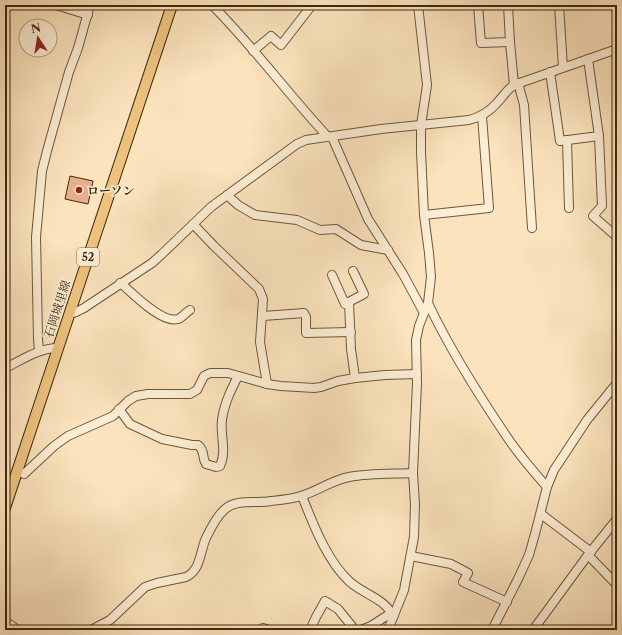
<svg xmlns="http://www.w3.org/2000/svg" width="622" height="635" font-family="'Libre Caslon Text','Noto Serif JP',serif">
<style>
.building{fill:#e9af8c;stroke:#3f290c}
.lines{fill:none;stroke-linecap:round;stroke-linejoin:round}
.minor-casing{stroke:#6e5838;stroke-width:10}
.major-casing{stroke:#3f290c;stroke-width:12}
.minor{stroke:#fcedd4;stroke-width:8}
.major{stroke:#eec27e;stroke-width:10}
.poi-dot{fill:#8f2418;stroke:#fcedd4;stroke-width:1.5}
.labels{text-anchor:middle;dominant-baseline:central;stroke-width:3;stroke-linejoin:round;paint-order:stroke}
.shield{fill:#fcedd4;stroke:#786448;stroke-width:1}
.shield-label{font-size:11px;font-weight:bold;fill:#3f290c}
.poi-label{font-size:12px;font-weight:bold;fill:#3f290c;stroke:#fcedd4;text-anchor:start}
.street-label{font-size:12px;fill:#3f290c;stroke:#fcedd4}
</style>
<rect width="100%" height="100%" fill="#fbe3bd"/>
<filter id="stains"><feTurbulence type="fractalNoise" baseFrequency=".005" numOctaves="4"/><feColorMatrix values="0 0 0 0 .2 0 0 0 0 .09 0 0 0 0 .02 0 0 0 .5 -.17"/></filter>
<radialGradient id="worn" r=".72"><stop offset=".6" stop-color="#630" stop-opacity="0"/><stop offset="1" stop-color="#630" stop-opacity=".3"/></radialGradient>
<polygon class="building" points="70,176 93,181 88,204 65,199"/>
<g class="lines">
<g class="minor-casing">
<g id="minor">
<polyline points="56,5 88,15"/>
<path d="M212,5C253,46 288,94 328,137"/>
<polyline points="478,5 481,43 510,42"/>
<polyline points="508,5 510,42 514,85"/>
<polyline points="559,5 563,67"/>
<polyline points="253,51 271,36 281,45 312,5"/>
<polyline points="550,72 560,141 599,136 588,59"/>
<polyline points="518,83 524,105 532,228"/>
<polyline points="599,136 602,206 593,216 617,237"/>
<polyline points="332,137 368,219 403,274 424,313"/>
<polyline points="567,140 569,208"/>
<polyline points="227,195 238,205 255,215 297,220 320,230 336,229 361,245 388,250"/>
<polyline points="424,215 489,208 482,116"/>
<polyline points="193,224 214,246 259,289 263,299 260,342 267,384"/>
<polyline points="332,275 345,304 364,294 353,271"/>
<path d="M120,283L124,286C134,295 163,324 178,319C182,318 186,312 190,310"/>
<polyline points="349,302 351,349 355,378"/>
<path d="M428,303C450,350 478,394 507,437C519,455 533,471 547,487"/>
<path d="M70,314L76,312L84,308L152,263L162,254L211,207L297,144L306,140L381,129L469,120C480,117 489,112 496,104C503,97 506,90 514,85L617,49"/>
<polyline points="263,316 304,313 306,317 306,333 351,332"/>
<polyline points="39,351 38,339 36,237 42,171 47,151 69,72 78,48 90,5"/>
<path d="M5,368C22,360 39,348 58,348"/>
<path d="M119,409L130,424L162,439L192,445H198C206,452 201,456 206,464L216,467L220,466C227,451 220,435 222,420C224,404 231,390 238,376"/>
<polyline points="24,474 54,446 68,436 113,416 128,401 136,396 148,394 190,394 197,390 204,376 210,373 228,373 267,384 281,386 314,388 321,387 338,381 355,378 385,375 417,374"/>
<path d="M302,496C313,524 327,561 350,582C362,593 384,599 391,613"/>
<polyline points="541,514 591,552"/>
<polyline points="588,555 617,585"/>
<polyline points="411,556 451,564 468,573 463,582 507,602"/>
<polyline points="5,621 18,630"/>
<polyline points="263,628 269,630"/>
<path d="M91,630L110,620L145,587L157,583L186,577C201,570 200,551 206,538C211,528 216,517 224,510C236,498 257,504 271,501C281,500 292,499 301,496C318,491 332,480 349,477C370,473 392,474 413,473"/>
<polyline points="310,630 316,617 325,601 338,609 355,630"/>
<polyline points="361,630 371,626 391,613 394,615"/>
<polyline points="388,630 404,590 414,537 415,504 413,473 417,383 416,340 419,326 428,303 431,277 429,253 424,215 421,152 421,125 427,85 418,5"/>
<polyline points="492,630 518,579 529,555 535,534 547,487 554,470 587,420 617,383"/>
<polyline points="533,630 588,555 617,519"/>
</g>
</g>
<g class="major-casing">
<polyline id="major" points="5,508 172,5"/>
</g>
<use href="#minor" class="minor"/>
<use href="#major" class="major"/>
</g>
<circle class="poi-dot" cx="79" cy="190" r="4"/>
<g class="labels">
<rect class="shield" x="77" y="248" width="22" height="18" rx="3"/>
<g class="shield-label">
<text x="88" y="257">52</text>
</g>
<g class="poi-label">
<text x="87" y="190">ローソン</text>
</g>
<g class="street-label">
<text transform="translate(57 309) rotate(-72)">石岡城里線</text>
</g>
</g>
<rect width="622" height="635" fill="none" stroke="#fbe3bd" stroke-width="20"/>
<rect x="6" y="6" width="610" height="623" fill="none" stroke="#3f290c" stroke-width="2"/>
<rect x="10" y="10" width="602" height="615" fill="none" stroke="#3f290c"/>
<g transform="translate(38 38) rotate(348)"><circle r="19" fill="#fcedd4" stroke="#b09f84"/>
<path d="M0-3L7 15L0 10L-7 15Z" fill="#8f2418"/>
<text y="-6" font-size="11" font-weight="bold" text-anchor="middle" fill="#3f290c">N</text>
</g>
<rect width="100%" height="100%" filter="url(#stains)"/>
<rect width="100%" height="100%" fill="url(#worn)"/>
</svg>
